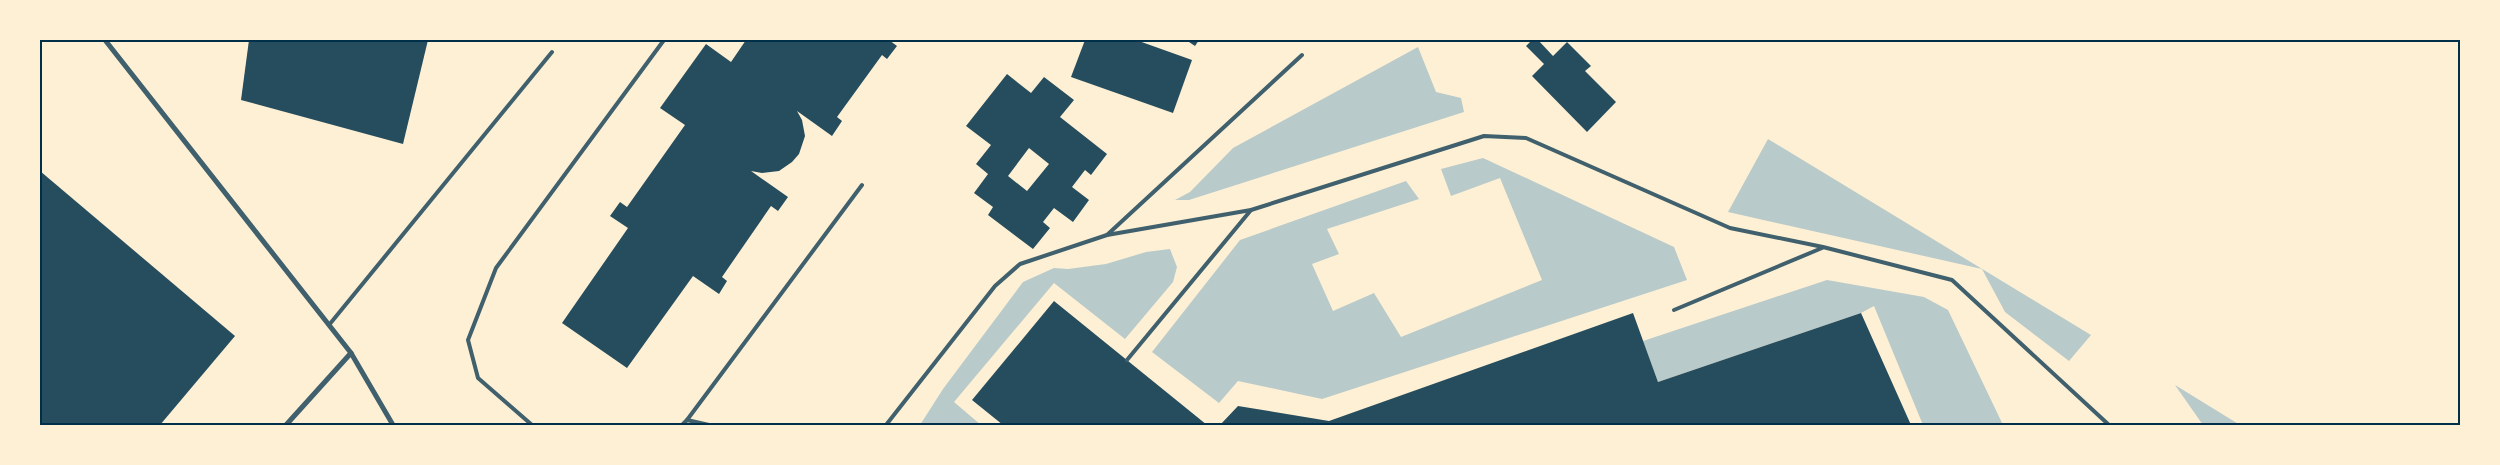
<svg xmlns="http://www.w3.org/2000/svg" width="2500" height="465" font-family="'IBM Plex Sans',sans-serif">
<style>
.green{fill:#b9caca}
.building{fill:#264d5e;fill-rule:evenodd}
.lines{fill:none;stroke-linecap:round;stroke-linejoin:round}
.service{stroke:#3f606c;stroke-width:4}
.minor{stroke:#3f606c;stroke-width:5}
.neatline{fill:none;stroke:#003049;stroke-width:2}
</style>
<rect width="100%" height="100%" fill="#fdf0d5"/>
<g class="green">
<polygon points="1418,47 1436,92 1461,98 1464,112 1189,200 1175,200 1190,192 1233,148"/>
<polygon points="1768,139 2091,335 2069,361 2005,312 1982,269 1728,212"/>
<polygon points="1483,158 1674,247 1687,280 1322,399 1238,381 1219,403 1152,352 1240,240 1406,181 1419,199 1327,229 1339,254 1312,264 1333,311 1374,293 1401,337 1542,280 1500,178 1451,196 1441,169"/>
<polygon points="1170,249 1177,267 1173,282 1125,339 1054,283 954,402 981,425 920,425 943,389 1023,282 1054,268 1068,269 1106,264 1146,252"/>
<polygon points="1827,280 1924,297 1948,310 2003,425 1923,425 1874,306 1861,313 1658,382 1643,341"/>
<polygon points="2175,385 2240,425 2203,425"/>
</g>
<g class="building">
<polygon points="249,40 428,40 403,144 241,100"/>
<polygon points="746,40 889,40 897,46 887,59 882,55 837,117 842,121 832,136 797,111 802,120 805,136 799,154 792,162 779,171 762,173 751,171 788,197 778,211 771,206 722,277 727,281 719,294 693,276 627,368 562,323 628,228 610,216 620,202 627,207 685,125 660,108 706,44 731,62"/>
<polygon points="1085,40 1136,40 1192,60 1173,113 1071,77"/>
<polygon points="1186,40 1199,40 1195,46"/>
<polygon points="1532,40 1538,40 1553,56 1567,42 1591,66 1585,71 1616,102 1587,132 1532,76 1544,64 1526,46"/>
<path d="M1007,74L1031,93L1044,77L1074,100L1060,117L1107,154L1091,175L1085,170L1072,187L1089,200L1073,222L1054,208L1043,222L1050,228L1033,249L988,215L993,207L974,193L988,174L976,164L991,145L966,126ZM1029,148L1049,164L1027,191L1008,176Z"/>
<polygon points="40,171 235,336 160,425 40,425"/>
<polygon points="1054,301 1207,425 1003,425 972,400"/>
<polygon points="1633,313 1658,382 1861,313 1911,425 1220,425 1238,406 1329,421"/>
</g>
<g class="lines">
<g class="service">
<polyline points="1107,235 1302,55"/>
<polyline points="1674,310 1822,248"/>
<polyline points="329,325 552,52"/>
<polyline points="1127,360 1251,210"/>
<polyline points="687,420 862,185"/>
<polyline points="532,425 478,378 468,340 496,268 664,40"/>
<polyline points="682,425 687,420 709,425"/>
<polyline points="886,425 995,286 1020,264 1107,235 1251,210 1484,136 1526,138 1730,228 1823,247 1952,280 2109,425"/>
</g>
<g class="minor">
<polyline points="105,40 351,353"/>
<polyline points="286,425 351,353 393,425"/>
</g>
</g>
<rect width="2500" height="465" fill="none" stroke="#fdf0d5" stroke-width="82"/>
<rect x="41" y="41" width="2418" height="383" class="neatline"/>
</svg>
